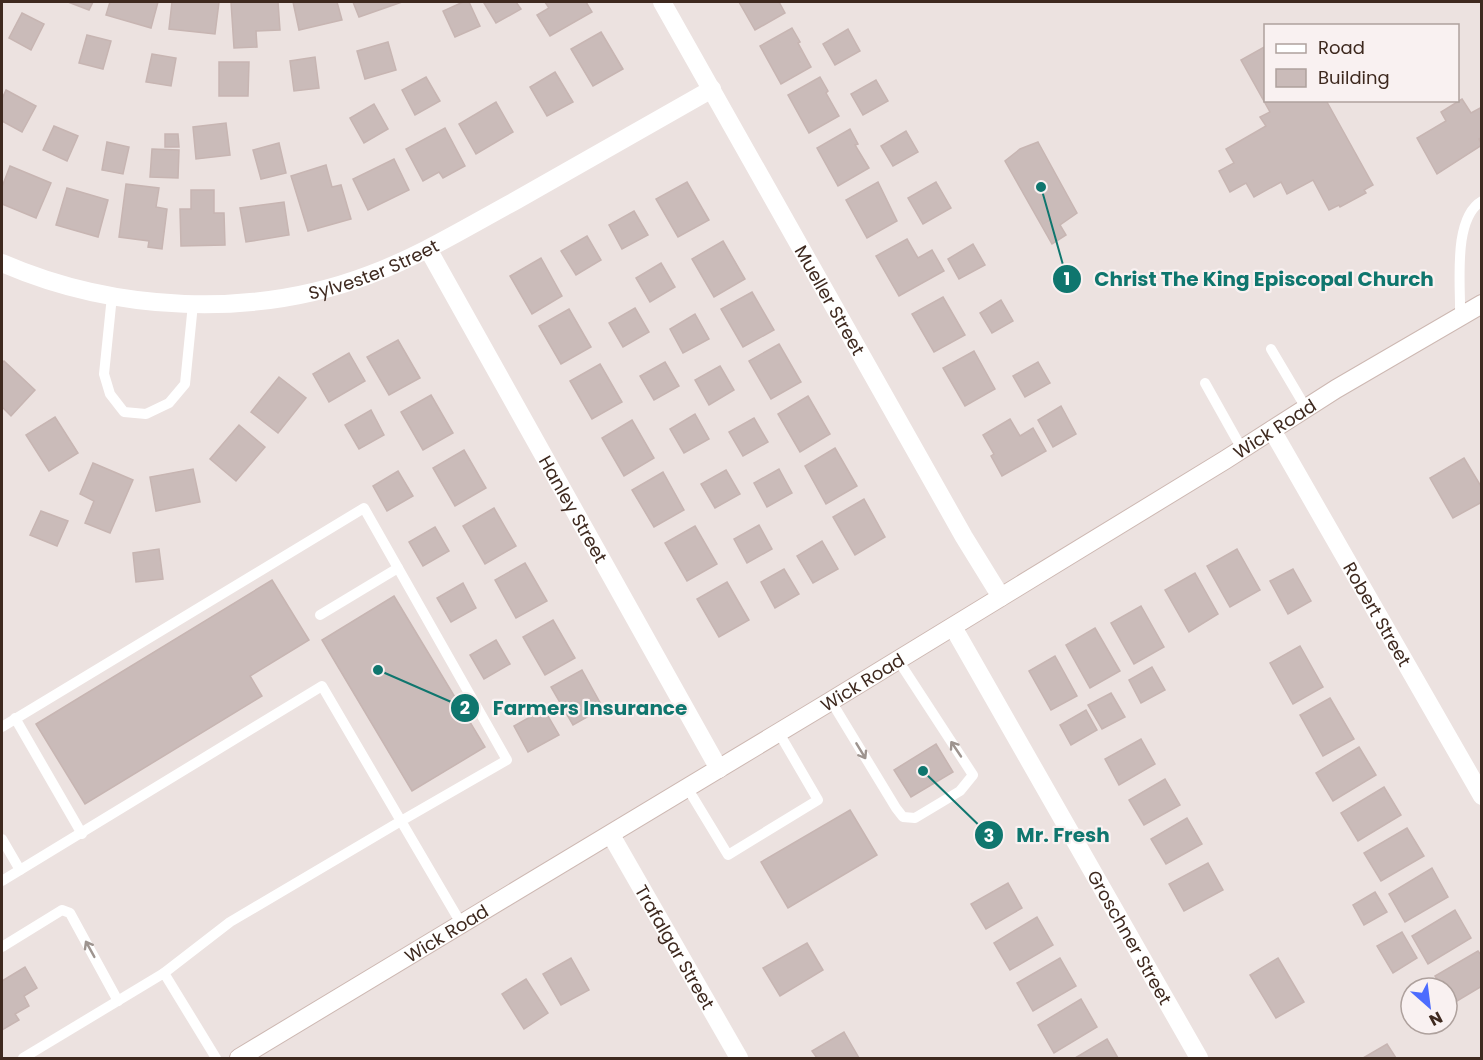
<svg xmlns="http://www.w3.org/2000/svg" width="1483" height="1060" font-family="Poppins,sans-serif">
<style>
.building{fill:#cabbb9;stroke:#c7b5b2;stroke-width:1.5}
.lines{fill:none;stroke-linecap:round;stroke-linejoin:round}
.secondary-casing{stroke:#cdb8b2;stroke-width:20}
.lane{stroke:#fff;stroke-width:10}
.street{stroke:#fff;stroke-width:18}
.secondary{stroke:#fff;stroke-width:18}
.oneway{stroke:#9e948f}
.labels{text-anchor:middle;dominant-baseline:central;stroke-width:4.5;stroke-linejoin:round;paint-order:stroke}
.street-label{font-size:18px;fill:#3e291f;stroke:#f9f1f1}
.leader{fill:none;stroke:#0f766e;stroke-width:2}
.callout-dot{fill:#0f766e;stroke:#f9f1f1;stroke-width:2}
.mark-label{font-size:18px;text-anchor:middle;font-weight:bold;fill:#fff}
.callout-label{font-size:20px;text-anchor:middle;font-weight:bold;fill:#0f766e;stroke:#f9f1f1;stroke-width:4.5;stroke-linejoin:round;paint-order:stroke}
</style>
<rect width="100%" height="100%" fill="#ece2e0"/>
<g class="building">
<polygon points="68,2 93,2 89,10"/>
<polygon points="110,2 158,2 151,28 106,15"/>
<polygon points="172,2 219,2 215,34 169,29"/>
<polygon points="231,2 278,2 280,30 256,31 257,47 234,48"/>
<polygon points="293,2 337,2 342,20 299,30"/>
<polygon points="353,2 402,2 359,17"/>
<polygon points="463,2 469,2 480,26 455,37 443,11"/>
<polygon points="486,2 516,2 521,9 496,23 484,3"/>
<polygon points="545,2 586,2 592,12 550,36 537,15 549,8"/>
<polygon points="739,2 779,2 785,13 755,30"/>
<polygon points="22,13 44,24 31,50 9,38"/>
<polygon points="792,28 800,42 798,43 811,67 781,84 760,46"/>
<polygon points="848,29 860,51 835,65 823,44"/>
<polygon points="601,32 623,69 593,86 571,49"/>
<polygon points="87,35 111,41 103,69 79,63"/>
<polygon points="388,42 396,70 365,79 357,51"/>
<polygon points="1266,46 1266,100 1329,100 1327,102 1373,185 1364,190 1366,193 1340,207 1339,205 1329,210 1313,180 1287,194 1281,182 1254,197 1246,183 1230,192 1219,171 1234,163 1226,149 1266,126 1260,117 1270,112 1241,60"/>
<polygon points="152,54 176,58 171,86 146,82"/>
<polygon points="315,57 319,88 294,91 290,61"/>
<polygon points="219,62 249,62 248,96 219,96"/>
<polygon points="555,72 573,102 547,116 530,87"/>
<polygon points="426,77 440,101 415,115 402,90"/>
<polygon points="820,77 828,91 826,93 839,116 809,133 788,95"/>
<polygon points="876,80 888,101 863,115 851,94"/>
<polygon points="6,90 36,106 22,132 2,121 2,99"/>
<polygon points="1462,99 1471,113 1482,107 1482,137 1479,139 1482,145 1437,174 1417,138 1446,121 1441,112"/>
<polygon points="496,102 513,132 476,154 459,124"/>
<polygon points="374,104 388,129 364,143 350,118"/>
<polygon points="226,123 230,155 196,159 193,127"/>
<polygon points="54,126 78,136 67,161 43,150"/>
<polygon points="445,128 465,166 443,178 439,172 423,181 406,149"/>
<polygon points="850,129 858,144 855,145 869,168 838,186 817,148"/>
<polygon points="906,131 918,152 893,166 881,146"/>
<polygon points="165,134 178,134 179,147 165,147"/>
<polygon points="107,142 129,147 123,174 102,170"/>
<polygon points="1038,142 1077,213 1060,225 1066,235 1052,244 1005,161 1020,149"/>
<polygon points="279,143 286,173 261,179 253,150"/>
<polygon points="152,149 179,150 178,178 150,177"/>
<polygon points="394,159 409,190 368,210 353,179"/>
<polygon points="326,165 332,187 341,185 351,219 308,231 291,176"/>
<polygon points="10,166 51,183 36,218 2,204 2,187"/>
<polygon points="687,182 709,220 678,237 656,199"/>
<polygon points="878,182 897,221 867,238 846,200"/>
<polygon points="936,182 951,208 923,224 908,198"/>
<polygon points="126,184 159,188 156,207 167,209 162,249 148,247 149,241 119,237"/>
<polygon points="67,188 108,200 98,237 56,225"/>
<polygon points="191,190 214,190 214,213 224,213 225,245 181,246 180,209 191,209"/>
<polygon points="284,202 289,235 246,242 240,208"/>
<polygon points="634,211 648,235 622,249 609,225"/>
<polygon points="587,236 601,260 576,275 561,251"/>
<polygon points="907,239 918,258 932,250 944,271 899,296 876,256"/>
<polygon points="723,241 745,279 714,297 692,259"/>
<polygon points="973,244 985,265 959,279 948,259"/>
<polygon points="541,258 562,296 532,314 510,276"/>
<polygon points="661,263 675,287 650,302 636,278"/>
<polygon points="752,292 774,330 743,347 721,309"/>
<polygon points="943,297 965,335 934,352 912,314"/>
<polygon points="1001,300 1013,321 992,333 980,313"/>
<polygon points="635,308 649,332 623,347 609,323"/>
<polygon points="569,309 591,347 561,364 539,326"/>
<polygon points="695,314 709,339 683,353 670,329"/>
<polygon points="398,340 420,378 389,395 367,357"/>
<polygon points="779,344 801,382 771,399 749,361"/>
<polygon points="974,351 995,389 965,406 943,368"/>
<polygon points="349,353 365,381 329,402 313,374"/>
<polygon points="4,361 35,390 11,416 2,407 2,363"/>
<polygon points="665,362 679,386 654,400 640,376"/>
<polygon points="1038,362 1050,383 1025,397 1013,376"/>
<polygon points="600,364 622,402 592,419 570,381"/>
<polygon points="720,366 734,390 709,405 695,380"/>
<polygon points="279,377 306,398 278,433 251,412"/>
<polygon points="431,395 453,433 423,450 401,412"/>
<polygon points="808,396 830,434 800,452 778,414"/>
<polygon points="1061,406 1076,434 1053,447 1038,420"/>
<polygon points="371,410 384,435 359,449 345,425"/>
<polygon points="695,414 709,439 684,453 670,429"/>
<polygon points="55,417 78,453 49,471 26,435"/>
<polygon points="754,418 768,442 743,456 729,432"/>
<polygon points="1010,419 1020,436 1033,428 1046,451 1002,476 991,456 994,454 983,435"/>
<polygon points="632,420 654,458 624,476 602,438"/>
<polygon points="239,425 265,447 236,481 210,459"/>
<polygon points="835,448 857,486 826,504 805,466"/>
<polygon points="464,450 486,488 455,506 433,468"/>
<polygon points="1464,458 1482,488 1482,502 1453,518 1430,478"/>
<polygon points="93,463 133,480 110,533 85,523 94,501 80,494"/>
<polygon points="193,469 200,502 156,511 150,477"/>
<polygon points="779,469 792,493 767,507 754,483"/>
<polygon points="726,470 740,494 715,508 701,484"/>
<polygon points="398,471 413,496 387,511 373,486"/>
<polygon points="663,472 684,510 654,527 632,490"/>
<polygon points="864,499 885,537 855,555 833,517"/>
<polygon points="494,508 516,546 485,564 463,526"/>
<polygon points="41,511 68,521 57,546 30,535"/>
<polygon points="759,525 772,549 747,563 734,539"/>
<polygon points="695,526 717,564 687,581 665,543"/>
<polygon points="435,527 449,551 423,566 409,542"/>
<polygon points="822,541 838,569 813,583 797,556"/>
<polygon points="159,549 163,579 136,582 133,553"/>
<polygon points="1237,549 1260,590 1230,607 1207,566"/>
<polygon points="525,563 547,601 516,618 495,580"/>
<polygon points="784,569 799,594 775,608 761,582"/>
<polygon points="1293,569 1311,601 1288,614 1270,581"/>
<polygon points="1195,573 1218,614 1189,632 1165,590"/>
<polygon points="272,580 309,640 250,676 262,696 85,804 36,724"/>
<polygon points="727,582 749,620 719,637 697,599"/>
<polygon points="463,583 476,608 451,622 437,598"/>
<polygon points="394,596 485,747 412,791 322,640"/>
<polygon points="1141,606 1164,647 1134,664 1111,623"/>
<polygon points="553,620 575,658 545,675 523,637"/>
<polygon points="1095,628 1120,671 1090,688 1066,645"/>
<polygon points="496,640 510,664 484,679 470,655"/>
<polygon points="1300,646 1323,687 1293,704 1270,663"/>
<polygon points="1055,656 1077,696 1051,710 1029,671"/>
<polygon points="1152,667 1165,690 1141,703 1129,680"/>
<polygon points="582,670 603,708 573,725 551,687"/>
<polygon points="1111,693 1125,717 1102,729 1088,705"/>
<polygon points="1330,698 1354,739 1323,756 1300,715"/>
<polygon points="544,709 559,735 528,752 514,726"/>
<polygon points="1086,710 1097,730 1071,745 1060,725"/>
<polygon points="1141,739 1155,764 1119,785 1105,759"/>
<polygon points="936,744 953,772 911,797 894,770"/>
<polygon points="1359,747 1376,775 1333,801 1316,773"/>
<polygon points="1165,779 1180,805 1144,825 1129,800"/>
<polygon points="1384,787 1401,815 1358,841 1341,813"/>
<polygon points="850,810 877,855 788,908 761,862"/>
<polygon points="1187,818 1202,844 1166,864 1151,839"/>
<polygon points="1407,828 1424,856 1381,881 1364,853"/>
<polygon points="1208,863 1223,890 1184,911 1169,884"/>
<polygon points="1432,868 1448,897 1405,922 1389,894"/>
<polygon points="1008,883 1022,908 986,929 971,904"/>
<polygon points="1375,892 1387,912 1364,925 1353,905"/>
<polygon points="1455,910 1471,938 1428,964 1412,936"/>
<polygon points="1037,917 1053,945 1010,970 994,943"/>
<polygon points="1402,932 1417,958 1393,973 1377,946"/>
<polygon points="807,943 823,970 780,996 763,968"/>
<polygon points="1478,951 1482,956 1482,986 1452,1004 1447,996 1447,988 1442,988 1435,976"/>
<polygon points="571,958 589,990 561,1005 543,974"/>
<polygon points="1060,958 1076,986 1033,1011 1017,983"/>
<polygon points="1278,958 1304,1002 1276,1018 1250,975"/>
<polygon points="25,967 37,988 24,996 29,1006 15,1014 19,1020 2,1030 2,981"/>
<polygon points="526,979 548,1013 524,1029 502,994"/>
<polygon points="1081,999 1097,1027 1054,1053 1038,1025"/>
<polygon points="844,1032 859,1058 817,1058 812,1051"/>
<polygon points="1107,1039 1118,1058 1075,1058"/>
<polygon points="1387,1044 1396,1058 1363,1058"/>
</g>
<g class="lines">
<g class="secondary-casing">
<g id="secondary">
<path id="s7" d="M239,1058L831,701L1225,460L1336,389L1482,304"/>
</g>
</g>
<g class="lane">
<polyline points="112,296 104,374 110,394 124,412 146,414 169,403 185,384 193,304"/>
<path d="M1460,316C1461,286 1452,218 1482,201"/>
<polyline points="1271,349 1306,408"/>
<polyline points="1205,383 1242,449"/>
<polyline points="320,615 398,568"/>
<polyline points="831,701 896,808 903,817 915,818 960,791 973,775 898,660"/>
<polyline points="15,718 82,834"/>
<polyline points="2,727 364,508 507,760 401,821 462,925"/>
<polyline points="688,789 728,855 818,800 779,733"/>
<polyline points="2,839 20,870"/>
<polyline points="2,881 322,686 401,821 230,922 164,973"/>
<polyline points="2,947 62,910 70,913 118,1001"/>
<polyline points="23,1058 164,973 216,1058"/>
</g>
<g class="street">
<path id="s1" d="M662,2L964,537L1001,597"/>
<path id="s2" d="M428,249L719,769"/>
<path id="s3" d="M2,263C115,312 253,319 369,275C420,256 467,227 515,201C580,164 646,127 712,89"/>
<path id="s4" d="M1272,430L1482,796"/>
<path id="s5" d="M953,627L1199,1058"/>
<path id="s6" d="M611,835L739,1058"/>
</g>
<use href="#secondary" class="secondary"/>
</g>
<defs><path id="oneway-shaft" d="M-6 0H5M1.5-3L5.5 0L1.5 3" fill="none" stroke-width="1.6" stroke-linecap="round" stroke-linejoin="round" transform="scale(1.5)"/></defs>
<g class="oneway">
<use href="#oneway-shaft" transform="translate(956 749) rotate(-124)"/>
<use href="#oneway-shaft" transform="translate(861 751) rotate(59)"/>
<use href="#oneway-shaft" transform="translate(90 949) rotate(-119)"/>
</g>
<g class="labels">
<g class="street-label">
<text stroke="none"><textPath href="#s3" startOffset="382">Sylvester Street</textPath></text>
<text stroke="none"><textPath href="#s1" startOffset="342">Mueller Street</textPath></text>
<text stroke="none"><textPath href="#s7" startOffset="1212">Wick Road</textPath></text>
<text stroke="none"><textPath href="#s2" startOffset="298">Hanley Street</textPath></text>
<text stroke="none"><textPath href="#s4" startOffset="212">Robert Street</textPath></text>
<text stroke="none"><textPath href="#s7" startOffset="728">Wick Road</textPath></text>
<text stroke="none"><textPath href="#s7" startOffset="242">Wick Road</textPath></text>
<text stroke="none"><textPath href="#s5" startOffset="357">Groschner Street</textPath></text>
<text stroke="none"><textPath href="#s6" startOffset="129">Trafalgar Street</textPath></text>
</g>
</g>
<path class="leader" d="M1041 187L1067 279M378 670L465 708M923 771L989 835"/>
<g class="callout-dot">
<circle cx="1041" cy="187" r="6"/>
<circle cx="378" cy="670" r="6"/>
<circle cx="923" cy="771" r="6"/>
<circle cx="1067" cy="279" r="15"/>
<circle cx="465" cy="708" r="15"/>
<circle cx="989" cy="835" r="15"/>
</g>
<g class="mark-label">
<text x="1067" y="285">1</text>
<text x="465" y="714">2</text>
<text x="989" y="842">3</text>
</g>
<g class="callout-label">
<text x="1264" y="286">Christ The King Episcopal Church</text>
<text x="590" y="715">Farmers Insurance</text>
<text x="1063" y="842">Mr. Fresh</text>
</g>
<rect width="1483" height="1060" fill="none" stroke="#3e291f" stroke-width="6"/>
<rect x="1264" y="24" width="195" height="78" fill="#f9f1f1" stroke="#aea19d" stroke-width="1.5"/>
<rect x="1276" y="44" width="30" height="9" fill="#ffffff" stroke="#aea19d" stroke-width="1.5"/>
<text x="1318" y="54" font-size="18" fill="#3e291f">Road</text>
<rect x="1276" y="69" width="30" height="18" fill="#cabbb9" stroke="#aea19d" stroke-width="1.5"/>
<text x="1318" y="84" font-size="18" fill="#3e291f">Building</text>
<g transform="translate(1429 1006) rotate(152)"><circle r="28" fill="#f9f1f1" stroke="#aea19d" stroke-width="1.5"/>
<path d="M0-4.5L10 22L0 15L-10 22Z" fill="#4c6cfe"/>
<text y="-9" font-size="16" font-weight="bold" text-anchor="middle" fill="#3e291f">N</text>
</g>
</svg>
